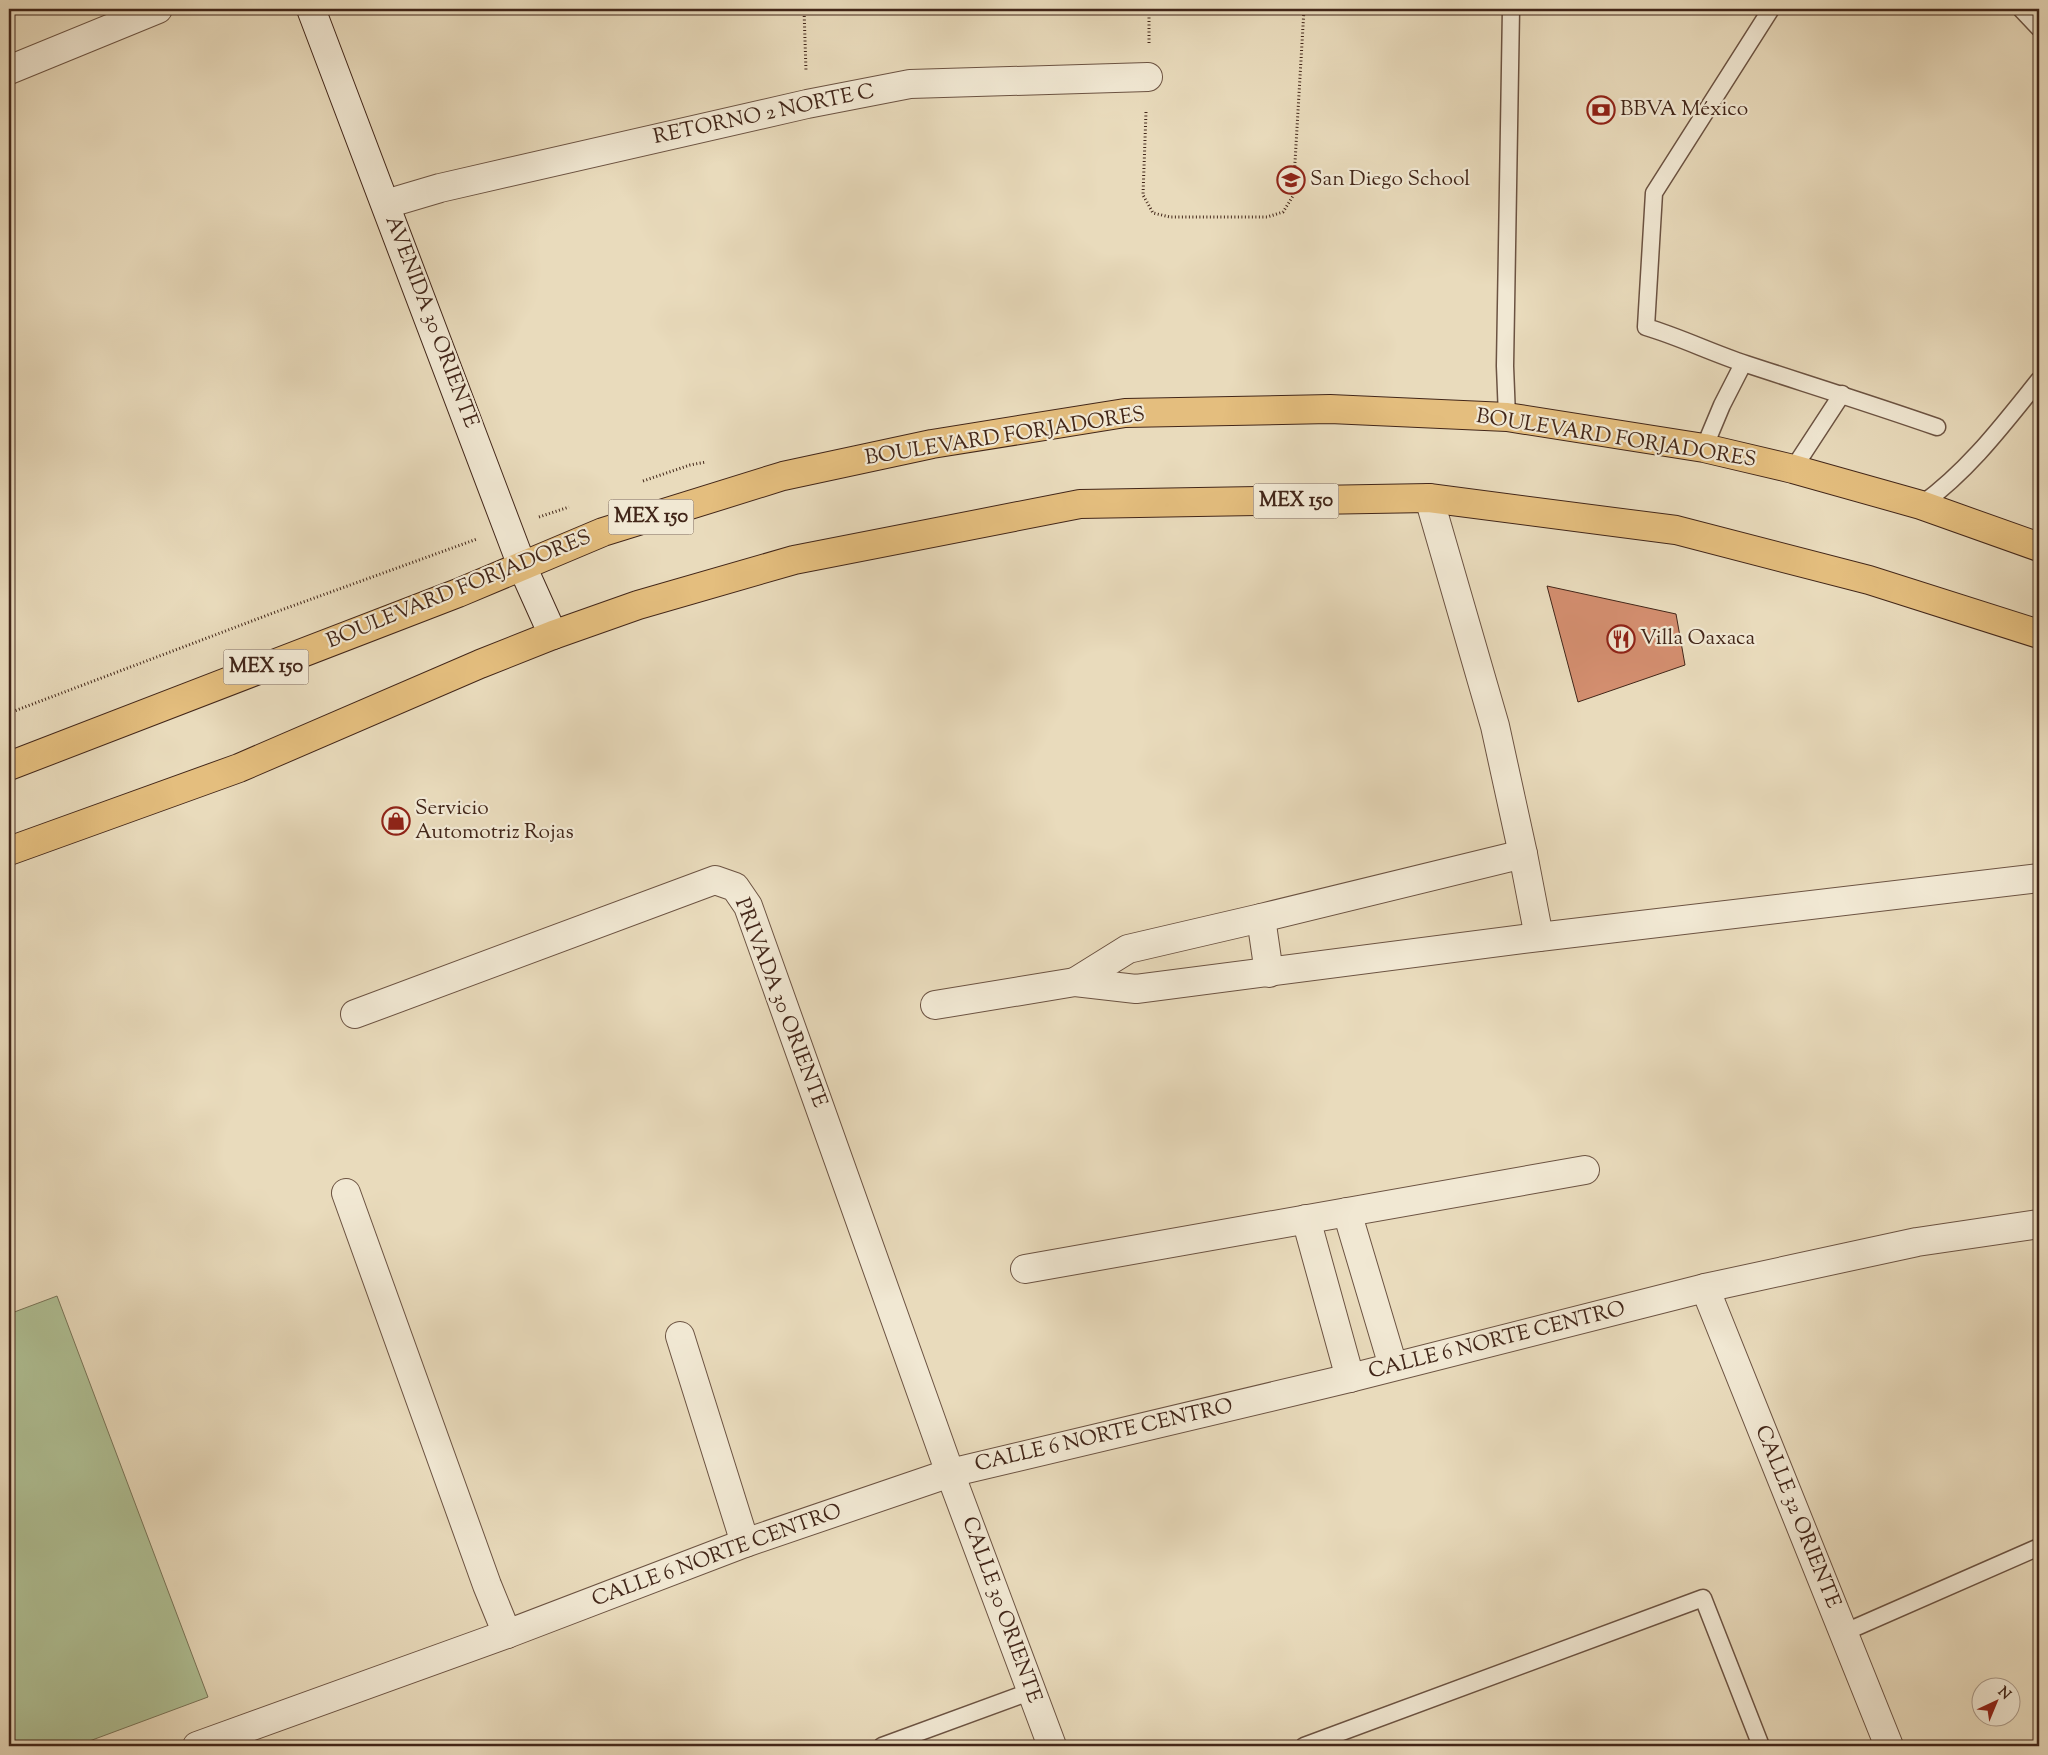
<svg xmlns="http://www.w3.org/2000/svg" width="2048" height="1755" font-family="'Sorts Mill Goudy',serif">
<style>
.green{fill:#b0c196;stroke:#797458}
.building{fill:#d38e6f;stroke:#422619}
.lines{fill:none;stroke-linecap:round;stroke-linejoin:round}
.lane-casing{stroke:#6c5342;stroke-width:19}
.street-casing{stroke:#6c5342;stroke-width:30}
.secondary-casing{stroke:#422619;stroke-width:30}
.primary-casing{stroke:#422619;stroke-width:30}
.path{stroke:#422619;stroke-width:3;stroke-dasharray:1 2.5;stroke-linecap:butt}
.lane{stroke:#f1e8d3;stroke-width:16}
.street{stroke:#f1e8d3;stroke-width:28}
.secondary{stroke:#f1e8d3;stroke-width:28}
.primary{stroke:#e4be7e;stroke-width:28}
.labels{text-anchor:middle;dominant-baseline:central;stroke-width:4.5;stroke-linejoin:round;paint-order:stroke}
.shield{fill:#f1e8d3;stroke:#766051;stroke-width:1}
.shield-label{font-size:20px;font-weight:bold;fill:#422619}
.poi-label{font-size:21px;fill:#422619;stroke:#f1e8d3;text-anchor:start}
.street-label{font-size:21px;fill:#422619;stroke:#f1e8d3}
</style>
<rect width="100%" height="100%" fill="#e9dbbc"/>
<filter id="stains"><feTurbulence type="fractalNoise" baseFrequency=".004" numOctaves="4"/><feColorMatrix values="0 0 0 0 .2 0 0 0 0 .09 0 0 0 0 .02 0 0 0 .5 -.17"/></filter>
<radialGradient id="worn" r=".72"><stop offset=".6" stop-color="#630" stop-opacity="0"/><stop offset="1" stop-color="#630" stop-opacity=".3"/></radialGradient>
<polygon class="green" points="57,1296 208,1697 76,1746 9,1746 9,1314"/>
<polygon class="building" points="1547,586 1676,614 1685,665 1578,702"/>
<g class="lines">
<g class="lane-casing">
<g id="lane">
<path d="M1771,9L1654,193L1646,327C1680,337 1712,353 1746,364C1810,385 1874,405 1937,427"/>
<polyline points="2021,9 2039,28"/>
<polyline points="1507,417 1505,366 1511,9"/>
<polyline points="1704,448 1722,405 1743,364"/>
<polyline points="1793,469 1842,394"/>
<path d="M1921,505C1969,470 2002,426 2039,380"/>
<polyline points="1843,1633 2039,1547"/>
<polyline points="882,1746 1032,1691"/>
<polyline points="1304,1746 1703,1598 1761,1746"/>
</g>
</g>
<g class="street-casing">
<g id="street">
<polyline points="9,70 158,9"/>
<polyline points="386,204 440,188 807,104 910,84 1148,77"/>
<polyline points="1429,498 1495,726 1523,854 1539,937"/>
<polyline points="1261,918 1269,973"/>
<polyline points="1075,982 1128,949 1261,918 1523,854"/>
<polyline points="935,1005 1075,982 1136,989 1539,937 2039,878"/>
<polyline points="355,1014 715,880 735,887 748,906 950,1473 1052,1746"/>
<polyline points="346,1193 487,1585 507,1634"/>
<polyline points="1347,1212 1393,1366"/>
<polyline points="1306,1219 1350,1378"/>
<polyline points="1025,1269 1585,1170"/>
<polyline points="1705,1288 1889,1746"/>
<polyline points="680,1336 745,1543"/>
<polyline points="197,1746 507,1634 745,1543 950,1473 1350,1378 1705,1288 1917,1242 2039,1224"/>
</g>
</g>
<g class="secondary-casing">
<polyline id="secondary" points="311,9 522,566 553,635"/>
</g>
<g class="primary-casing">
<g id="primary">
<polyline points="9,766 458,593 603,532 783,476 932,444 1125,413 1330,409 1507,417 1704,448 1793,469 1921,505 2039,547"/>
<polyline points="9,851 239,768 480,664 553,635 638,605 794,560 1080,504 1429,498 1676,530 1869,580 2039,634"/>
</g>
</g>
<g class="path">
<polyline points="804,9 806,71"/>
<polyline points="1149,43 1149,9"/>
<polyline points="1146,112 1143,195 1153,213 1170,217 1267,217 1283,212 1293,196 1304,9"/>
<polyline points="643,481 690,465 706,462"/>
<polyline points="539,517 569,507"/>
<polyline points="9,713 273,613 477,539"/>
</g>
<use href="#lane" class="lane"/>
<use href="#street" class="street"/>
<use href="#secondary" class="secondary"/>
<use href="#primary" class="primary"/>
</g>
<defs>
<g id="bank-ring" transform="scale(1.4375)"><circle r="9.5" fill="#f1e8d3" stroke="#8f2418" stroke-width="1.5"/><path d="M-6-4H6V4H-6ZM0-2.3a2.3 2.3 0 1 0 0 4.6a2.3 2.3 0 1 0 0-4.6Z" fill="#8f2418"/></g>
<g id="school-ring" transform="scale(1.4375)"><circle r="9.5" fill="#f1e8d3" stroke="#8f2418" stroke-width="1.5"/><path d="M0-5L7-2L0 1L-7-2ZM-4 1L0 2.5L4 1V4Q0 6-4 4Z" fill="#8f2418"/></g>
<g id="restaurant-ring" transform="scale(1.4375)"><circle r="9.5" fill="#f1e8d3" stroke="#8f2418" stroke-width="1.5"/><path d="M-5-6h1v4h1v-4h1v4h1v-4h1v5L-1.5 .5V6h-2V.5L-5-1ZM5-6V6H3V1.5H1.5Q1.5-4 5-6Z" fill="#8f2418"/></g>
<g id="shop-ring" transform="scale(1.4375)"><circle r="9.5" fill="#f1e8d3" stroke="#8f2418" stroke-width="1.5"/><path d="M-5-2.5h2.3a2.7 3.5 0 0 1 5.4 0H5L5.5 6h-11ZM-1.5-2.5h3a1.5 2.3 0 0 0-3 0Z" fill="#8f2418"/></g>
</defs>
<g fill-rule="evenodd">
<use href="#bank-ring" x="1601" y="110"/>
<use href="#school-ring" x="1291" y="180"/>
<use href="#restaurant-ring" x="1621" y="639"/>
<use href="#shop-ring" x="396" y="821"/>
</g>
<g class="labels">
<g class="shield">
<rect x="1253.5" y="483.5" width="85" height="35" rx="4"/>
<rect x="608.5" y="499.5" width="85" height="35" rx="4"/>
<rect x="223.5" y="649.5" width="85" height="35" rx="4"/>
</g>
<g class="shield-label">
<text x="1296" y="501">MEX 150</text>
<text x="651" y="517">MEX 150</text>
<text x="266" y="667">MEX 150</text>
</g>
<g class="poi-label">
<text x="1620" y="110">BBVA México</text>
<text x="1310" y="180">San Diego School</text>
<text x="1640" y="639">Villa Oaxaca</text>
<text x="415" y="809">Servicio<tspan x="415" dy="24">Automotriz Rojas</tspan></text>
</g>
<g class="street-label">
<text transform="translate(764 115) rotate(-12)">RETORNO 2 NORTE C</text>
<text transform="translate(431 322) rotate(69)">AVENIDA 30 ORIENTE</text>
<text transform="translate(1005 437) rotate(-9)">BOULEVARD FORJADORES</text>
<text transform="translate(1616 439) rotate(9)">BOULEVARD FORJADORES</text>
<text transform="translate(459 590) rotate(-22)">BOULEVARD FORJADORES</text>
<text transform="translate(780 1003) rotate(69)">PRIVADA 30 ORIENTE</text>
<text transform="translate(1497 1341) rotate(-14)">CALLE 6 NORTE CENTRO</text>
<text transform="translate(1104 1436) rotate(-13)">CALLE 6 NORTE CENTRO</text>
<text transform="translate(1797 1517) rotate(68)">CALLE 32 ORIENTE</text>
<text transform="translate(717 1556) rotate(-20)">CALLE 6 NORTE CENTRO</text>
<text transform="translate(1001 1610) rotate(70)">CALLE 30 ORIENTE</text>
</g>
</g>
<rect width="2048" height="1755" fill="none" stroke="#e9dbbc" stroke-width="30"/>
<rect x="10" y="10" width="2028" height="1735" fill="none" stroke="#422619" stroke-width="2.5"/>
<rect x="15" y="15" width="2018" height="1725" fill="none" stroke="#422619"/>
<g transform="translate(1996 1702) rotate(44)"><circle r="24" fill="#f1e8d3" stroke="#ab9a89"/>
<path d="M0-4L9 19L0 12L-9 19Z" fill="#8f2418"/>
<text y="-8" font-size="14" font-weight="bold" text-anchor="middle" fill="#422619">N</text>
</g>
<rect width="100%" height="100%" filter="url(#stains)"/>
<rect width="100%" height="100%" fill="url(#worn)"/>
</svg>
